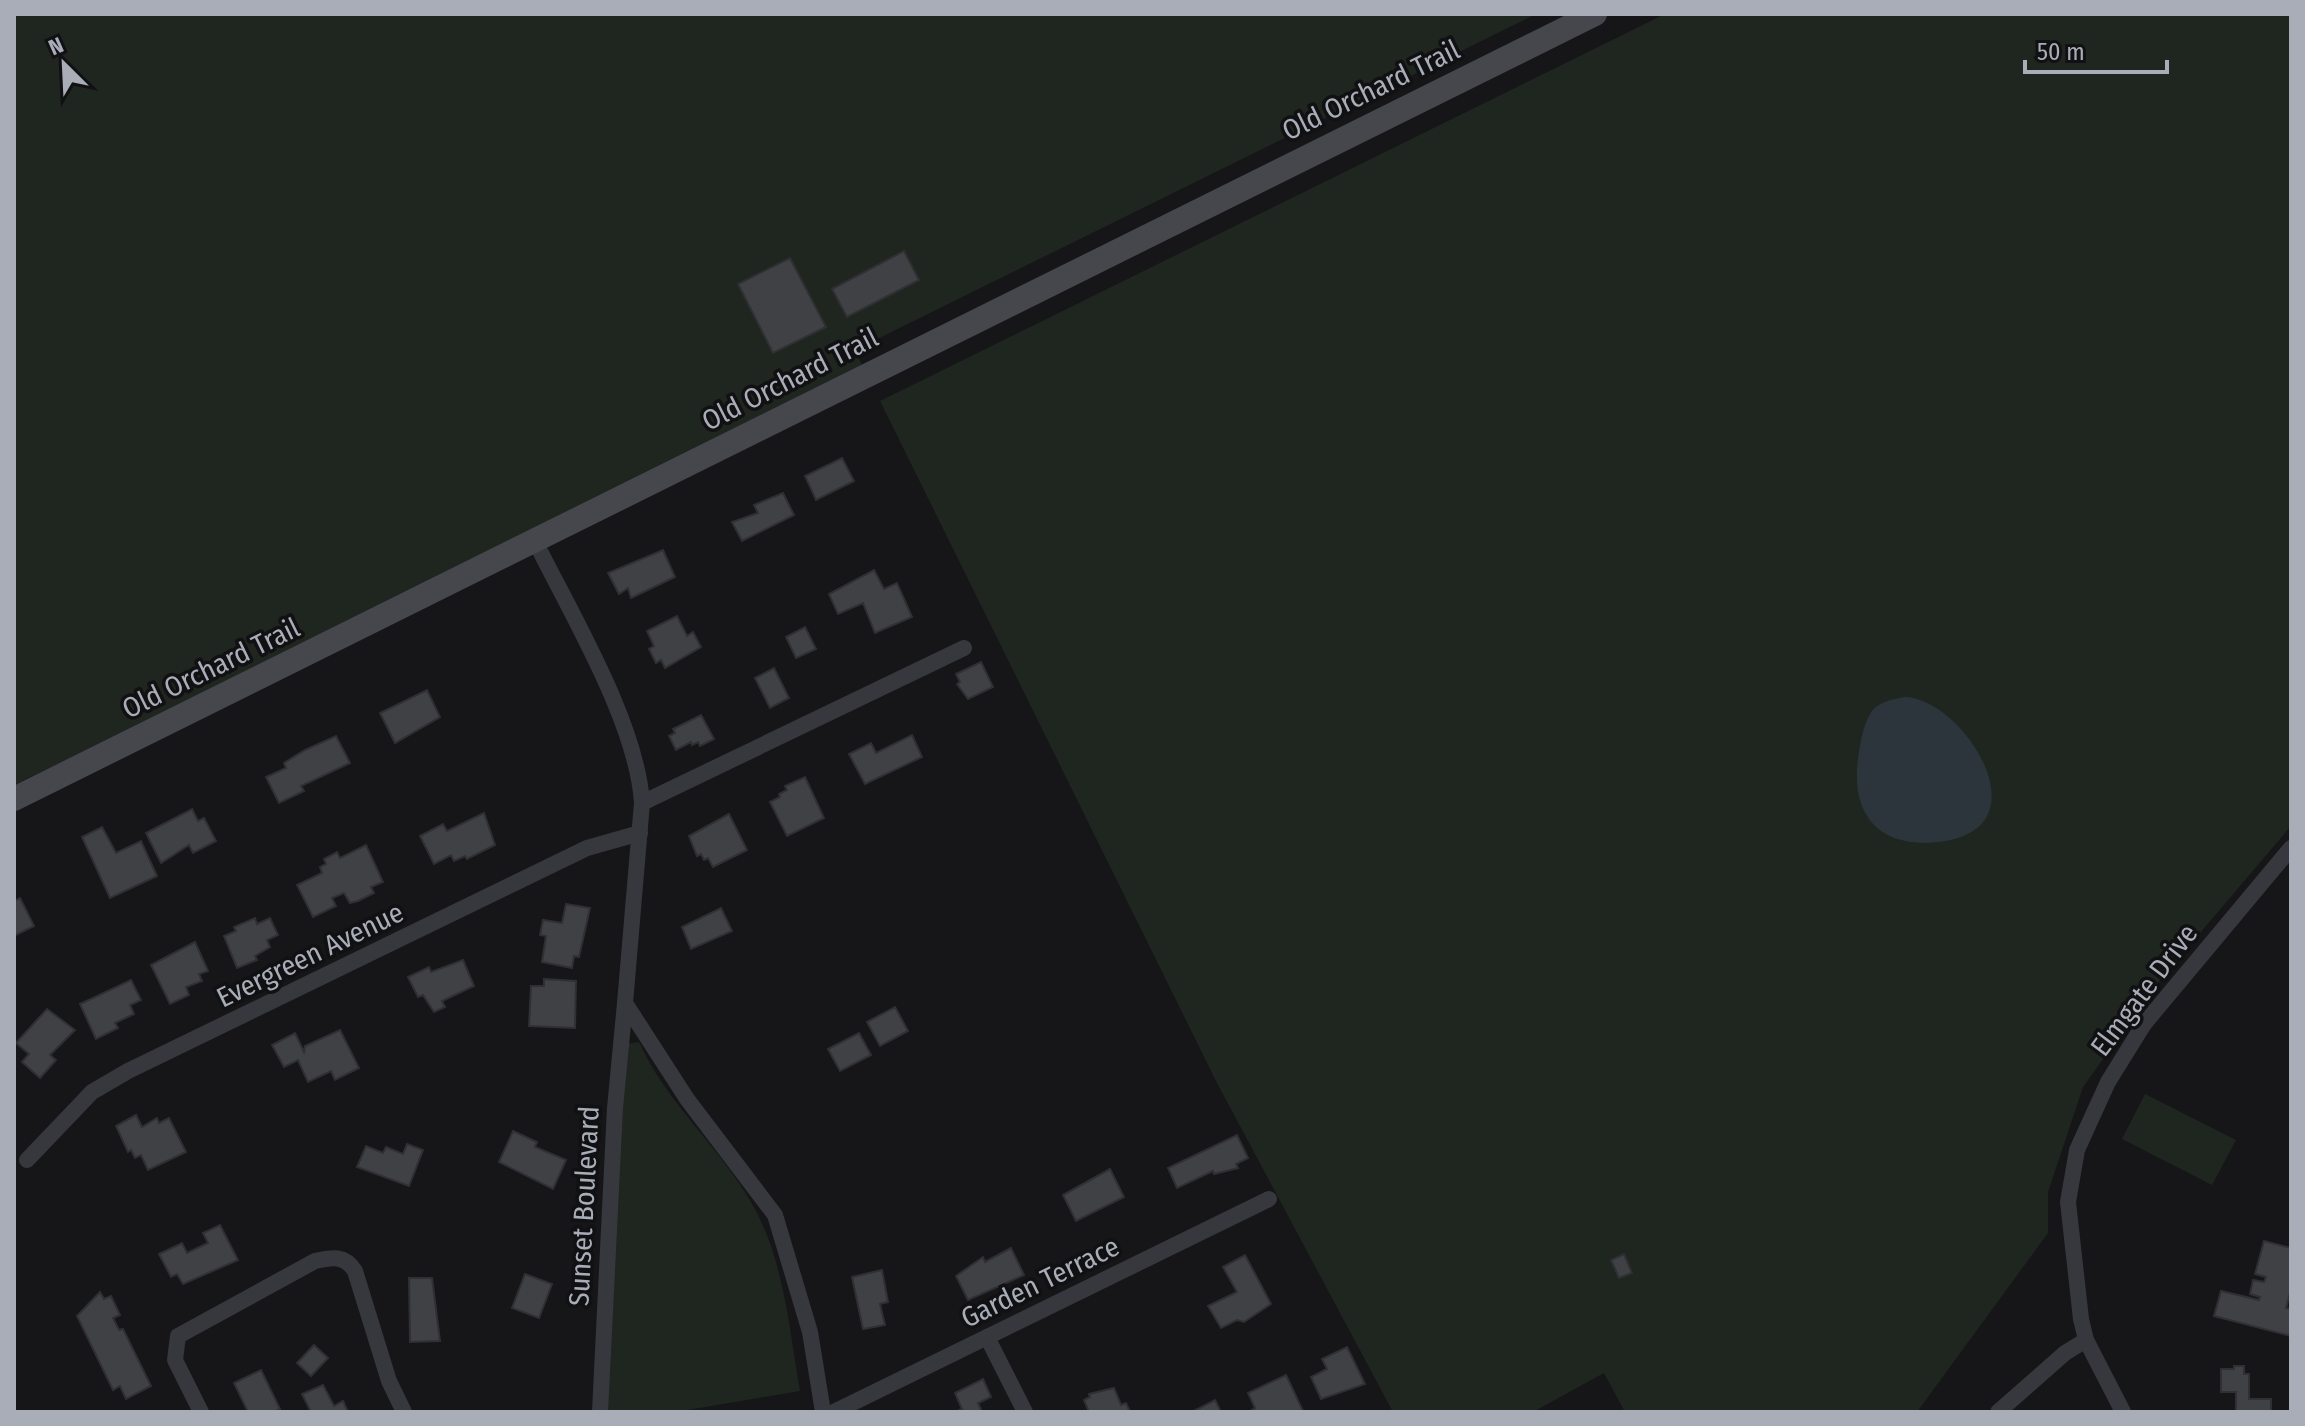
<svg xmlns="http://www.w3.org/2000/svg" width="2305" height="1426" font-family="'Fira Sans Condensed',sans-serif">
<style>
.green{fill:#1e261f}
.water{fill:#2c353c}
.building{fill:#404145;stroke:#303034;stroke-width:2}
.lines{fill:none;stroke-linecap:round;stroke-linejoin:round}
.street{stroke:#37383d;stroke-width:16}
.secondary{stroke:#45474d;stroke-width:24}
.labels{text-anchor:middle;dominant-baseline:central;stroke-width:7;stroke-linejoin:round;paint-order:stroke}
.street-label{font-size:28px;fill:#a8adb8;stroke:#111113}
</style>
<rect width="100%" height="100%" fill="#161618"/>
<g class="green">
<polygon points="14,14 1536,14 855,350 867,376 14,785"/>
<polygon points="1665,14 2291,14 2291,826 2160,980 2083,1087 2048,1192 2048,1233 1917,1412 1625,1412 1604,1373 1533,1412 1393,1412 1217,1083 880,401"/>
<path d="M639,1042C666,1102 718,1145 751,1202C784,1258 789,1328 800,1391L676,1412H606L626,1044Z"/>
<polygon points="2145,1094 2236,1140 2212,1185 2122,1139"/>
</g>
<path class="water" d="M1905,697C1957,699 2025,798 1973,831C1959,840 1942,842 1926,843C1868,843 1850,803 1859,752C1861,739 1864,722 1872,711C1880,701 1894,699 1905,697Z"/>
<g class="building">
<polygon points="904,251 919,280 847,317 832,289"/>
<polygon points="790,258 826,327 773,353 738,284"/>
<polygon points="842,458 854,481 816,500 805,476"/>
<polygon points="783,493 794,515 742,541 732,522 758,513 754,505"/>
<polygon points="663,550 675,577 631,598 628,588 619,594 608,573"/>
<polygon points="874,570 884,589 897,583 912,617 875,633 863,603 838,614 829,594"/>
<polygon points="677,616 687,636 693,632 701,647 665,668 661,660 656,663 649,649 654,646 647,631"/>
<polygon points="805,627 816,649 796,658 786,637"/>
<polygon points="981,662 993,687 968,699 957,684 960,682 956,674"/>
<polygon points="774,668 789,698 770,708 755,678"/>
<polygon points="427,690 440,717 395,743 380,713"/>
<polygon points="701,715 714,739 700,746 698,742 692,745 691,742 676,750 669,736 675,733 673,729"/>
<polygon points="912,735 922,757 865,784 849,754 871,743 876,753"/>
<polygon points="336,736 350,763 301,786 304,791 279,803 266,777 286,768 284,763 305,750"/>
<polygon points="805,777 824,818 787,836 770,802 780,797 779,794 787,790 785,786"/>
<polygon points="192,809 198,821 204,818 216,841 193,853 189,845 161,863 146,833"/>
<polygon points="484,813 495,845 467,859 465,856 454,861 451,855 434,864 420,836 443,824 447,831"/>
<polygon points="729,814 747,850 713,867 708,858 704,860 701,854 697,856 689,836"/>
<polygon points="102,827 116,853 141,841 157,876 110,898 82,837"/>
<polygon points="366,845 383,882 371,887 374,893 358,901 350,903 344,893 332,898 336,906 313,917 297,885 322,873 320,867 326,864 324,859 337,852 340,858"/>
<polygon points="20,898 34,926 14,936 14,901"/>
<polygon points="566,904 590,908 579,957 574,956 572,968 542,962 546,936 540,935 543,920 562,923"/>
<polygon points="721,908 732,931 691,949 682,927"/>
<polygon points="255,918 257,924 270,918 278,935 267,940 270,947 255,956 257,960 237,968 224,936 236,931 234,927"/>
<polygon points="195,942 208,971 199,974 202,981 186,987 189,995 170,1004 151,965"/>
<polygon points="463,960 474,986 442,1001 445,1007 434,1012 423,995 418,997 408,977 429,967 431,972"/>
<polygon points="544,979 576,981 575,1028 529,1026 531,986 544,986"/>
<polygon points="131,980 141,1000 130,1005 134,1014 115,1023 118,1028 96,1039 80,1004"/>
<polygon points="895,1007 908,1031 880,1046 867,1022"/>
<polygon points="47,1009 75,1030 50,1055 56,1060 40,1078 22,1062 29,1054 16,1043"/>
<polygon points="340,1030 359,1068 335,1080 331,1071 308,1082 298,1060 284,1067 272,1045 295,1033 304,1052 305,1046"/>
<polygon points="859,1033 871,1055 840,1071 828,1049"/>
<polygon points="136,1115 142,1127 157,1118 159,1123 169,1118 186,1152 148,1170 141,1155 135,1158 131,1150 128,1152 116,1126"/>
<polygon points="513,1131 537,1142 535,1147 566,1160 553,1189 499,1162"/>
<polygon points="1237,1135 1248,1158 1236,1164 1238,1168 1214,1174 1213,1171 1177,1188 1168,1168"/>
<polygon points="407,1144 423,1150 409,1186 357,1167 366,1146 383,1153 386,1147 403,1154"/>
<polygon points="1110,1169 1124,1197 1076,1221 1063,1195"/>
<polygon points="220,1225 238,1260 183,1284 177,1274 171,1277 159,1254 182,1243 187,1253 208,1243 203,1233"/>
<polygon points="2264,1241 2291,1248 2291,1290 2286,1308 2291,1309 2291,1336 2214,1316 2221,1291 2259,1300 2260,1297 2250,1294 2253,1280 2264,1282 2266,1277 2255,1274"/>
<polygon points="1011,1248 1024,1275 968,1300 956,1276 983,1257 985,1262"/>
<polygon points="1624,1254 1632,1273 1619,1278 1611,1260"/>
<polygon points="1245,1255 1271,1304 1244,1322 1237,1320 1221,1328 1208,1306 1237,1292 1223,1267"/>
<polygon points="882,1270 888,1302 880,1304 885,1325 863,1329 852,1277"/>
<polygon points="525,1274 552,1284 539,1318 512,1308"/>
<polygon points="409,1278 432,1278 440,1341 410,1342"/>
<polygon points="100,1292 104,1299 111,1296 120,1315 113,1318 119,1330 123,1329 151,1386 126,1399 120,1386 113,1390 77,1316"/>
<polygon points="314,1345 328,1358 311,1376 297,1363"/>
<polygon points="1347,1347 1365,1384 1321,1399 1311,1377 1327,1369 1322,1359"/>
<polygon points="2234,1366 2244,1366 2244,1374 2249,1374 2249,1399 2271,1399 2271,1412 2236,1412 2236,1392 2221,1392 2221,1369 2234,1369"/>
<polygon points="261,1370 280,1409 274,1412 248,1412 234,1383"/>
<polygon points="1286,1375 1303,1411 1248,1412 1255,1408 1248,1393"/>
<polygon points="983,1379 991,1397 978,1403 982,1412 956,1412 962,1409 955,1393"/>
<polygon points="323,1385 334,1406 343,1401 348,1412 311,1412 302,1394"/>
<polygon points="1114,1388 1121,1405 1126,1403 1130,1412 1089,1412 1084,1400 1090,1397 1089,1394"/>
<polygon points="1215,1400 1221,1412 1192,1412"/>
</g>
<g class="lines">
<g class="street">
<path d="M535,541C571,614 637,723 642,803L625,1003L687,1099L775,1215L810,1332L823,1412"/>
<polyline points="642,803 964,648"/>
<polyline points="27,1160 92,1092 128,1071 587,848 640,833"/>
<polyline points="987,1337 1025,1412"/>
<path d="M201,1412L175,1360L178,1336L315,1261C332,1257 345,1255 355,1271L389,1381L404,1412"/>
<polyline points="600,1412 615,1108 625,1003"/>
<polyline points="834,1412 1269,1199"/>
<polyline points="1998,1412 2065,1353 2086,1340"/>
<polyline points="2123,1412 2086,1340 2081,1319 2068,1202 2077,1150 2108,1082 2144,1024 2291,848"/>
</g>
<polyline class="secondary" points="14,799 1595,14"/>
</g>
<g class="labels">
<g class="street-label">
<text transform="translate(1371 90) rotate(-26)">Old Orchard Trail</text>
<text transform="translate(790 379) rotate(-27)">Old Orchard Trail</text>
<text transform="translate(211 668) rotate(-26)">Old Orchard Trail</text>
<text transform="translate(310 955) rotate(-26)">Evergreen Avenue</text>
<text transform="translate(2144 990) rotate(-53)">Elmgate Drive</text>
<text transform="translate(584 1206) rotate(-87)">Sunset Boulevard</text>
<text transform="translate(1040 1282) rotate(-26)">Garden Terrace</text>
</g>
</g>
<rect width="2305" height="1426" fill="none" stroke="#a8adb8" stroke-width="32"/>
<g transform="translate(64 64) rotate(336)" stroke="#111113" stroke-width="6" paint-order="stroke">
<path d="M0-6L14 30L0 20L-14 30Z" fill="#a8adb8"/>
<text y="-12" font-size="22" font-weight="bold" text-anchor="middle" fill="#a8adb8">N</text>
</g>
<path d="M2025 60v12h142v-12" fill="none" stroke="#a8adb8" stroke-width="4"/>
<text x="2037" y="60" font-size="24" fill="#a8adb8" stroke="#111113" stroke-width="6" paint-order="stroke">50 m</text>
</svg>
